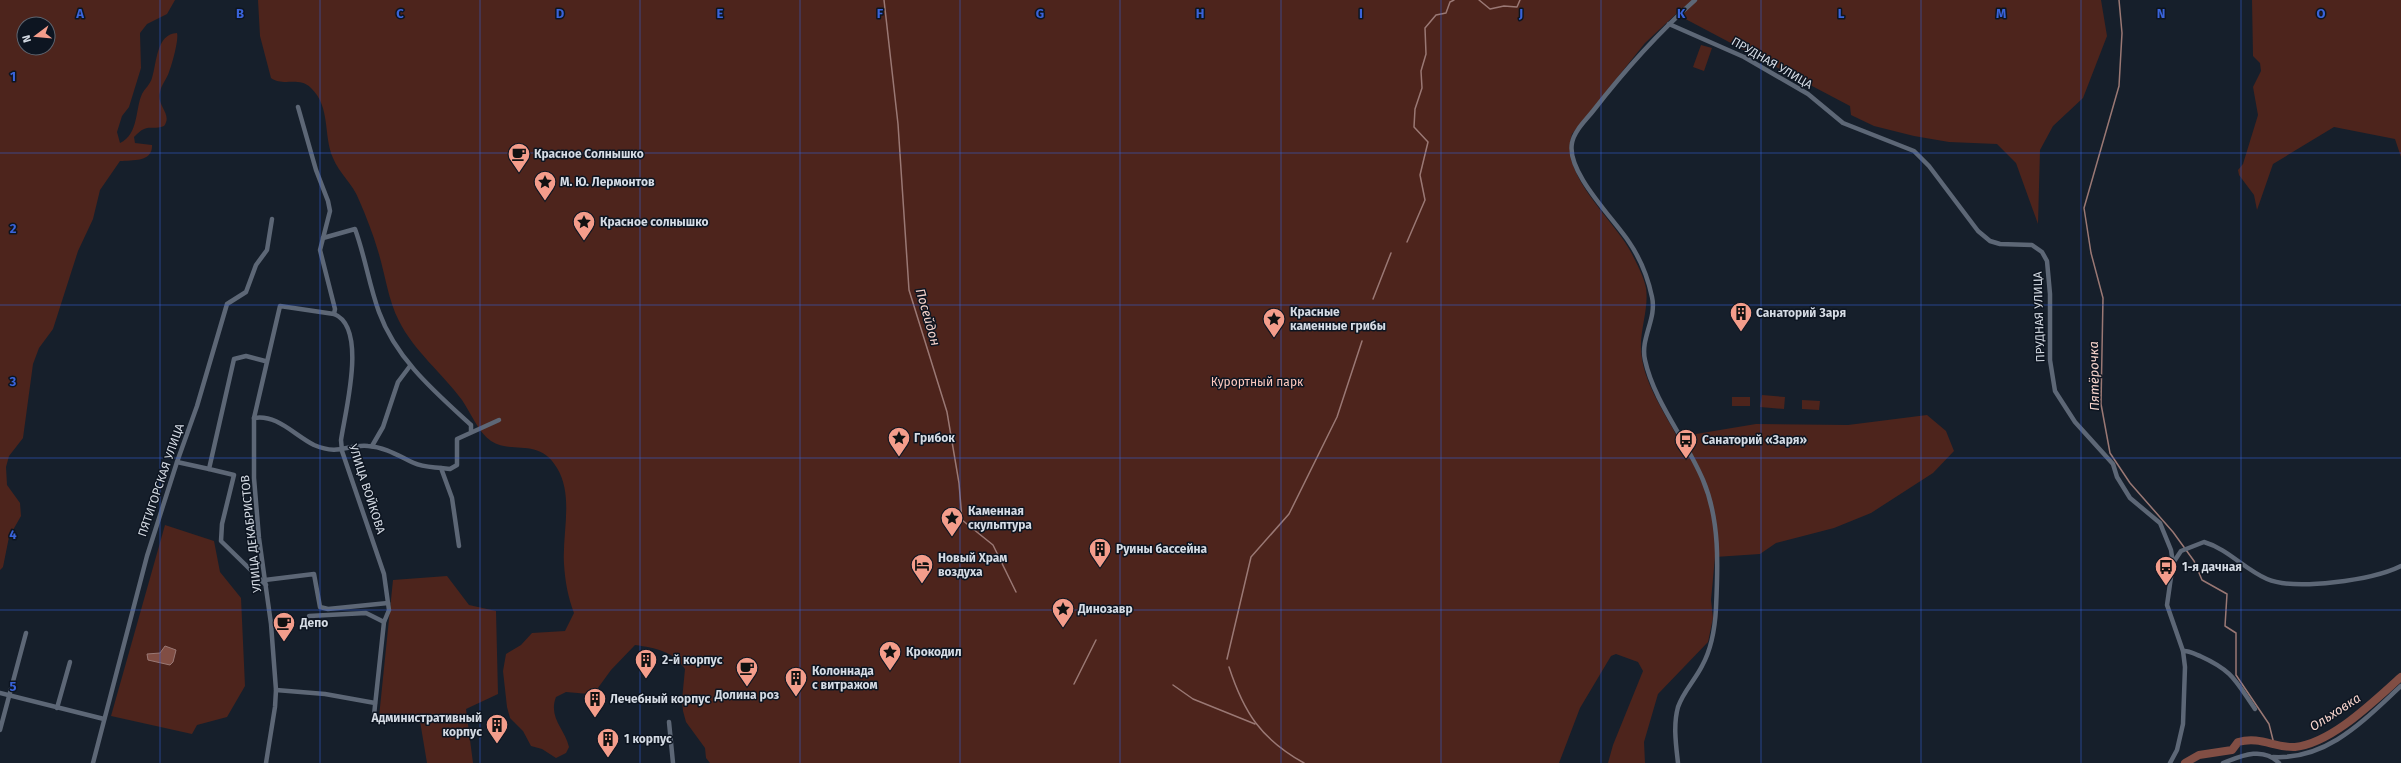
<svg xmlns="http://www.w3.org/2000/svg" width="2401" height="763" font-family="'Fira Sans',sans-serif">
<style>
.green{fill:#4d241c;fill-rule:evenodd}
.water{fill:#814e44;stroke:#9a7874}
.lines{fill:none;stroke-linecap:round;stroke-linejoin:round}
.stream{stroke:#9a7874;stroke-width:1.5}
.river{stroke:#814e44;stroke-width:8}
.minor{stroke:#5d6776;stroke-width:4.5}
.grid{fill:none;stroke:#3963da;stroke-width:1;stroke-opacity:0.55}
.labels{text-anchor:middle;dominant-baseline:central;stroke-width:3;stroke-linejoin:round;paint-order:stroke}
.street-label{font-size:12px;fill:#d5dbe4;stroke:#0d1521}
.poi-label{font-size:12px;font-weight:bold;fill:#d5dbe4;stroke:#0d1521;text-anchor:start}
.park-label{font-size:12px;fill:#fecabf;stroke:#0d1521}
.water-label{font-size:13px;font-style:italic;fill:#f6d3cb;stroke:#0d1521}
.grid-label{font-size:13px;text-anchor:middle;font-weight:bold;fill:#3963da;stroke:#0d1521;stroke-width:3;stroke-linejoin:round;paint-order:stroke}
</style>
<rect width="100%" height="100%" fill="#161f2b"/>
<g class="green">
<path d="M0,0H175L167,14L147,24L140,33L141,68L129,107L122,116L117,132L120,143C139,134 135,109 142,94C145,88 150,85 152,78C157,63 156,34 177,33C179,39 172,65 169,72C167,79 161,85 160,92C156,106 173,114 164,126C150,131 148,122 134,137L135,143L152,145C153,162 133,160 120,161L100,190L93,219L78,251L53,329L39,348L33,364L23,438L9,456L6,467L7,485L20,503L21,516L9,537L3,567L0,570ZM24,24H48V48H24Z"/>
<path d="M258,0H2101L2107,36L2083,98L2053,126L2040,150L2038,224L2016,163L1997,144L1949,142L1914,136L1874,126L1851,115L1850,106L1676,14L1645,43L1572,134C1558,175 1616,221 1632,254C1637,264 1644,277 1646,288C1649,308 1640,329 1641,349C1642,381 1665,413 1679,440L1690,435L1756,424L1848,425L1927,415L1946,431L1954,451L1933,473L1871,513L1834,528L1776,543L1760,554L1715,557L1711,600L1713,618L1708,642L1658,694L1644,742L1645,763H1608L1613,745L1643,671L1638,662L1616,654L1611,656L1580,708L1559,763H710L706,758L705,748L686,722L683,711L682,700L685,669C673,651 656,648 635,645L611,670L595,692L589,694L566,692L556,697C548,718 565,729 569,747L566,753L556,758L542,749L531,746L523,731L510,718L507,707L503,671L506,654L521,645L532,633L565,631L574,613C568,597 565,581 564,564C562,533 574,496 557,468C539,437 512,455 491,441C478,432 471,413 462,400C442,373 414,351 399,321C388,300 385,273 378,251C373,234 366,216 359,200C353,184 339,173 333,158C323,135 331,107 311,88C299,76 283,87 271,78L260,36Z"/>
<polygon points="2252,0 2401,0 2401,157 2395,139 2334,127 2273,164 2257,210 2254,195 2239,175 2238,170 2243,164 2258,115 2253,87 2261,71 2260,63 2253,56"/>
<polygon points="1701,45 1712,48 1704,71 1693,67"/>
<polygon points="1762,395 1785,397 1784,409 1760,407"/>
<rect x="1732" y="397" width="18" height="9"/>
<polygon points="1802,400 1820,401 1819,410 1802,409"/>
<polygon points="165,525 214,541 220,572 241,598 245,686 227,717 197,725 192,734 111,716"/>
<polygon points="447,576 469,605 496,611 498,694 466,709 473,763 427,763 420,721 379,717 393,580"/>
</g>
<polygon class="water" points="165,646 176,650 173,662 170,665 148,660 147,654 160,653"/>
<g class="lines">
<g class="stream">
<polyline points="884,0 898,124 909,290 947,412 959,483 962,520 993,545 1016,592"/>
<polyline points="1479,0 1490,9 1504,6 1517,7 1520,0"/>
<polyline points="2119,0 2122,33 2119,86 2084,208 2091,253 2103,298 2101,404 2110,453 2130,483 2173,532 2194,561 2202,580 2227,594 2225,626 2236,633 2236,675 2269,724 2274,744"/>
<polyline points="1407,242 1425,200 1420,175 1428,142 1414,127 1415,109 1422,88 1421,71 1426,54 1425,28 1436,15 1446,13 1450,2 1454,0"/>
<polyline points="1373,299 1391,253"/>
<polyline points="1227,659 1251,557 1289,514 1337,417 1362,341"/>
<path d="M1229,667C1244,713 1261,739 1304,763"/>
<polyline points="1074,684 1096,640"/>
<polyline points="1173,685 1193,699 1255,724"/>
</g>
<path class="river" d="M2185,763L2199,755L2232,750L2238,742C2261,736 2274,748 2295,747C2332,743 2374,701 2401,677"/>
<g class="minor">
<polyline points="1669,24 1744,57 1808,94 1843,123 1914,151 1929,166 1978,231 1990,241 2000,244 2032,245 2042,252 2047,261 2050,294 2050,360 2055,391 2075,422 2113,464 2117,477 2130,498 2160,523 2171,550 2173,563 2167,605 2183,651 2185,667 2183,724 2177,750 2170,763"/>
<path d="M323,238L355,229C365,256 369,285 379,312C396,359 435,392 471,425V431"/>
<polyline points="265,361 246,356 234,359 209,469 234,475 222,524 221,541 266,585"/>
<path d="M254,418C277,414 294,435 314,445C340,456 347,444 368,446C385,447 399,456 414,463C422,467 433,467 441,468L452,498L459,546"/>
<polyline points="372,446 383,427 398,382 410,366"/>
<polyline points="177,462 209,469"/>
<polyline points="441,468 450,469 457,465 457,439 499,420"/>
<path d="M2173,563L2181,551L2204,542C2228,549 2244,569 2267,579C2295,591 2373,580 2401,566"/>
<path d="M265,580L314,574L320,607L328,609L388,603L384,574L342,451L341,440C345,412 368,327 334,314"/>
<polyline points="309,616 366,613 384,622"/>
<path d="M2183,651C2189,650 2194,654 2200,656C2233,671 2235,680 2255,709"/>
<polyline points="276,690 325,694 375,703"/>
<polyline points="0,693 104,719"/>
<polyline points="57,708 70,662"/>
<polyline points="374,715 384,622 389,610 388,603"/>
<polyline points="669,722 673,763"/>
<polyline points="0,730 26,633"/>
<path d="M2273,757C2328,760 2364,720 2401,686"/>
<polyline points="93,763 147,556 177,462 197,406 227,304 246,292 256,265 267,250 272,219"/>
<polyline points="266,763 275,707 276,690 271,624 259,538 254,478 254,418 280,306 334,314 335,309 320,250 330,211 328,201 316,170 298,107"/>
<path d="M1678,763C1676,745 1673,725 1678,707C1683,692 1695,680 1702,666C1712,648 1715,628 1716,608C1718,566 1720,520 1703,480C1687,441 1654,402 1645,360C1640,338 1657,319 1652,297C1648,278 1640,258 1629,242C1614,219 1566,172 1572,143C1574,131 1586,120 1593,111C1624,71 1657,34 1695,0"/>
<path d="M2223,763C2241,756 2263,746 2279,763"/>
</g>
</g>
<path class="grid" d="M160,0V763M320,0V763M480,0V763M640,0V763M800,0V763M960,0V763M1120,0V763M1281,0V763M1441,0V763M1601,0V763M1761,0V763M1921,0V763M2081,0V763M2241,0V763M0,153H2401M0,305H2401M0,458H2401M0,610H2401"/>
<defs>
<g id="cafe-pin" transform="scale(1.15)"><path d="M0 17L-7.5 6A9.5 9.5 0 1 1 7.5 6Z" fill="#f49d8b" stroke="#0d1521"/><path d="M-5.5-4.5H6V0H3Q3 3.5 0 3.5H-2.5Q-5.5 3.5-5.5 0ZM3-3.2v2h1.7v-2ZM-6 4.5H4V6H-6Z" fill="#111"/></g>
<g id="sight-pin" transform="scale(1.15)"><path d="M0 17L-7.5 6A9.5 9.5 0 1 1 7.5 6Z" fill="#f49d8b" stroke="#0d1521"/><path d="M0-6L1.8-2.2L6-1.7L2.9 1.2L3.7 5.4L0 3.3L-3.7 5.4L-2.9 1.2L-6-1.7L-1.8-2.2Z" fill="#111"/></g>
<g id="building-pin" transform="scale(1.15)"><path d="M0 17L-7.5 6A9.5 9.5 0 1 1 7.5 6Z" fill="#f49d8b" stroke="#0d1521"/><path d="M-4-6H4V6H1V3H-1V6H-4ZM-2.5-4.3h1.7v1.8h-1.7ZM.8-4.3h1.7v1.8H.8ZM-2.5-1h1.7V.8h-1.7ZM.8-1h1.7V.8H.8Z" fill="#111"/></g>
<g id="bus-pin" transform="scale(1.15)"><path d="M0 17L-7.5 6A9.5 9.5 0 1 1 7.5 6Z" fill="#f49d8b" stroke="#0d1521"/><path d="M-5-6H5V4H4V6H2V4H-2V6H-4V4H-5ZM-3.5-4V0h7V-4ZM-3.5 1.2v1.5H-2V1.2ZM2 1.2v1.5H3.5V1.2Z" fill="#111"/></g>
<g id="hotel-pin" transform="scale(1.15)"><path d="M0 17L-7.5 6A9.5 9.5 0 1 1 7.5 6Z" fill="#f49d8b" stroke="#0d1521"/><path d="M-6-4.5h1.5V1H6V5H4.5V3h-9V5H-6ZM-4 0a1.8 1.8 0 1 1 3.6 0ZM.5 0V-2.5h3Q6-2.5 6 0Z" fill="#111"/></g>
</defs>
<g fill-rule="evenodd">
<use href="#cafe-pin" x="519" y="154"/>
<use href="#sight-pin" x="545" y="182"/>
<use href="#sight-pin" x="584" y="222"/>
<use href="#building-pin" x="1741" y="313"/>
<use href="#sight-pin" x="1274" y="319"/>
<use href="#sight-pin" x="899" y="438"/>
<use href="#bus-pin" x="1686" y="440"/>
<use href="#sight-pin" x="952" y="518"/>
<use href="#building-pin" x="1100" y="549"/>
<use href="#hotel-pin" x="922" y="565"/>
<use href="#bus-pin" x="2166" y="567"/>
<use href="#sight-pin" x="1063" y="609"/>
<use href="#cafe-pin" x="284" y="623"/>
<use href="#sight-pin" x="890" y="652"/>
<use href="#building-pin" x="646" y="660"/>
<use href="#cafe-pin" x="747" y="668"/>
<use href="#building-pin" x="796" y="678"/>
<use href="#building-pin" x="595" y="699"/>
<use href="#building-pin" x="497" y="725"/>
<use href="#building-pin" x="608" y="739"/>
</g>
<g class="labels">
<g class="street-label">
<text transform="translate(1772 63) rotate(30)">ПРУДНАЯ УЛИЦА</text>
<text transform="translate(2039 317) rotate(-92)">ПРУДНАЯ УЛИЦА</text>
<text transform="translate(161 480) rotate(-71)">ПЯТИГОРСКАЯ УЛИЦА</text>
<text transform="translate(367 489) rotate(72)">УЛИЦА ВОЙКОВА</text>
<text transform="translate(251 534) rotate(-96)">УЛИЦА ДЕКАБРИСТОВ</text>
</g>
<g class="poi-label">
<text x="534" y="154">Красное Солнышко</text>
<text x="560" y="182">М. Ю. Лермонтов</text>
<text x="600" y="222">Красное солнышко</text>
<text x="1290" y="312">Красные<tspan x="1290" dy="14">каменные грибы</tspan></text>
<text x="1756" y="313">Санаторий Заря</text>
<text x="914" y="438">Грибок</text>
<text x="1702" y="440">Санаторий «Заря»</text>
<text x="968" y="511">Каменная<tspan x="968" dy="14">скульптура</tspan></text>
<text x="1116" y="549">Руины бассейна</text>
<text x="938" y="558">Новый Храм<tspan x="938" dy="14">воздуха</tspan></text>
<text x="2182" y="567">1-я дачная</text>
<text x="1078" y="609">Динозавр</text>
<text x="300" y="623">Депо</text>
<text x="906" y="652">Крокодил</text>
<text x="662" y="660">2-й корпус</text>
<text x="812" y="671">Колоннада<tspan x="812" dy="14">с витражом</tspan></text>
<text x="747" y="695" text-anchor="middle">Долина роз</text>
<text x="610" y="699">Лечебный корпус</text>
<text x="482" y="718" text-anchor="end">Административный<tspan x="482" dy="14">корпус</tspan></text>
<text x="624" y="739">1 корпус</text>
</g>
<g class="park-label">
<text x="1257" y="382">Курортный парк</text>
</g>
<g class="water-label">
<text transform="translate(928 317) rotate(74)">Посейдон</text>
<text transform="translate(2094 376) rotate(-91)">Пятёрочка</text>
<text transform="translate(2335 712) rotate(-33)">Ольховка</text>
</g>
</g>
<g class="grid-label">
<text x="80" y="18">A</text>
<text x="240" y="18">B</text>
<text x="400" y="18">C</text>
<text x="560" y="18">D</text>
<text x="720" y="18">E</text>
<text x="880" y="18">F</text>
<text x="1040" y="18">G</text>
<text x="1200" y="18">H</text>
<text x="1361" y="18">I</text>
<text x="1521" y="18">J</text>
<text x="1681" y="18">K</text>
<text x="1841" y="18">L</text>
<text x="2001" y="18">M</text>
<text x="2161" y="18">N</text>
<text x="2321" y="18">O</text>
<text x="13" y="81">1</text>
<text x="13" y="233">2</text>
<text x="13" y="386">3</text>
<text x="13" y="539">4</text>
<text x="13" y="691">5</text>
</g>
<g transform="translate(36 36) rotate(254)"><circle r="19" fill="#0d1521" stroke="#5d646f"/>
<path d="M0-3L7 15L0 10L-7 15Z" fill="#f49d8b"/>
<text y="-6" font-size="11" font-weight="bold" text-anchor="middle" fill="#d5dbe4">N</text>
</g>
</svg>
